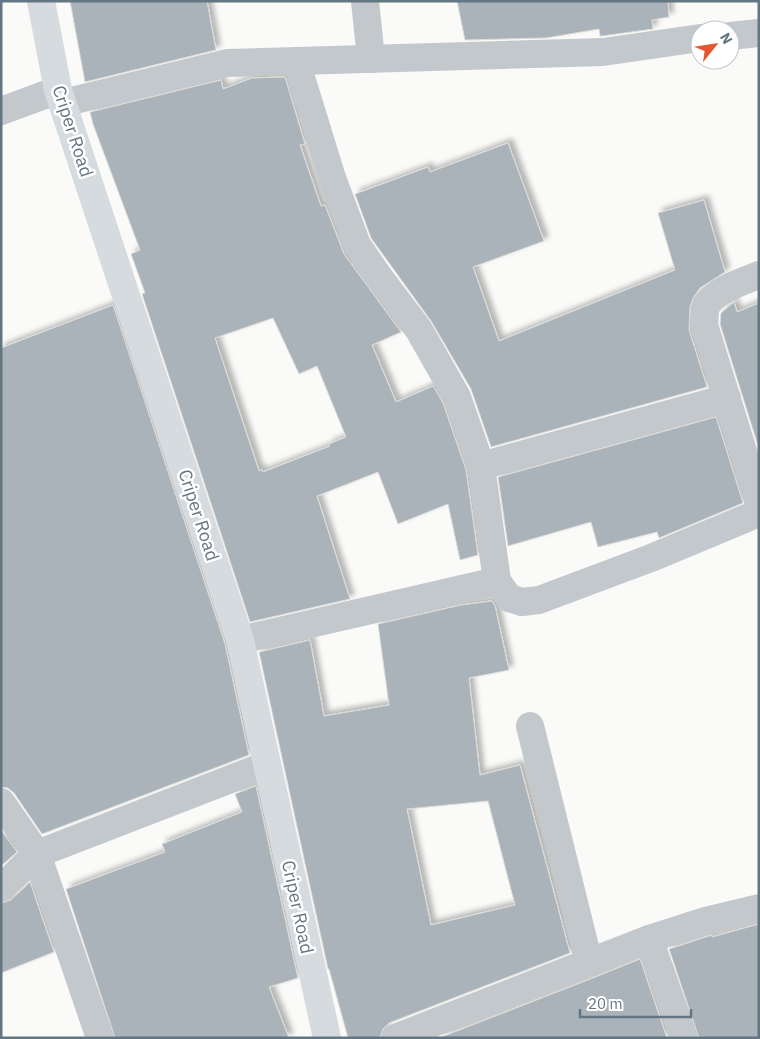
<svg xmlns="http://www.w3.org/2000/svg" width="760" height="1039" font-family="'IBM Plex Sans',sans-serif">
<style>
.building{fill:#aab3b9;stroke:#dcdcda;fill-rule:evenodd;filter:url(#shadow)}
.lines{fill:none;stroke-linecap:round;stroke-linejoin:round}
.minor{stroke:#c3c8cc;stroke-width:28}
.major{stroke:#d6dbdf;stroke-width:28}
.labels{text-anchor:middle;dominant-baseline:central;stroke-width:5;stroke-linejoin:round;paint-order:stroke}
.street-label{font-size:18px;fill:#657683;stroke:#fff}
</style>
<defs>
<filter id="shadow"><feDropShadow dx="4.5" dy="-4.5" stdDeviation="2.5" flood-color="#0004"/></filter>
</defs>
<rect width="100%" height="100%" fill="#fafaf8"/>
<g class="building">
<polygon points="70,1 207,1 216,50 85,82"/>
<polygon points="457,1 668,1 669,17 652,20 653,29 602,36 600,36 599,29 546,38 465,40"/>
<path d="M285,77L305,144L300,145L321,206L325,205L344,254L401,332L372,345L396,402L433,386L443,403L466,470L478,555L460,560L448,504L398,524L378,472L317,496L350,599L250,622L142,294L145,293L131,254L140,250L93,124L90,112L221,80L223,89L252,78ZM273,318L299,374L317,366L346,437L329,444L330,446L263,472L262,470L259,471L215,338Z"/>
<polygon points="508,143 544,241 473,267 499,341 675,270 658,213 704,200 725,272 700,288 693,298 690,307 689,330 707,387 491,447 471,389 431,321 371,238 355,194 428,167 430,172"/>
<polygon points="734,302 737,312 759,303 759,449 720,324 721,313"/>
<polygon points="113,305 225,644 249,755 42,834 14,793 8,788 1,787 1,348"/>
<polygon points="716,417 743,503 659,538 657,532 598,547 591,522 508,546 498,477"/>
<path d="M492,601L495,606L509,670L469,678L480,775L520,765L570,953L389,1023L383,1029L380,1038H348L329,969H328L259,652L310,640L324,716L389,705L378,624L461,605ZM488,801L515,905L431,925L407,809Z"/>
<polygon points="256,786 298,978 269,987 289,1038 115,1038 66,889 165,852 162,844 242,812 235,794"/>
<polygon points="1,830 17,852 1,866"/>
<polygon points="30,882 54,952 1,973 1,903 11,900"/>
<polygon points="759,924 759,1038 699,1038 669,949 709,936 712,935 712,937"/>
<polygon points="640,959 667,1038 439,1038 593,978"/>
</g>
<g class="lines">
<g class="minor">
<polyline points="365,1 371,59"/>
<polyline points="730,36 759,33"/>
<polyline points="296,61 332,178 357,245 379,277 419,330 457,397 481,466 497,581 509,598 522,602 539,600 651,558 759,513"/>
<polyline points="63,103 227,63 603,52 700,38"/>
<polyline points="1,111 58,90"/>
<path d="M759,275C744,281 715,290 707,305C704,310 705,319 704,325L759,503"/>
<polyline points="481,466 727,398"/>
<polyline points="240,640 497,581"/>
<polyline points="530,726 589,963"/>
<polyline points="1,802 37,854 100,1038"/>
<polyline points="1,888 37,854 267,765"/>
<polyline points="649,939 705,921 759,908"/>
<polyline points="395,1038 649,939 684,1038"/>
</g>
<polyline class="major" points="41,1 58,90 240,640 327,1038"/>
</g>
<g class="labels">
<g class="street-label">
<text transform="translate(73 131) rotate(72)">Criper Road</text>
<text transform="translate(199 515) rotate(72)">Criper Road</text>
<text transform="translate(298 907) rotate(78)">Criper Road</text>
</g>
</g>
<rect width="760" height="1039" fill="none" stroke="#657683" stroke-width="5"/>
<g transform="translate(715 45) rotate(60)"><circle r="24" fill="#ffffff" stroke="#c1c8cd"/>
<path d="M0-4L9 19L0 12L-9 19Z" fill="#e4572e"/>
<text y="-8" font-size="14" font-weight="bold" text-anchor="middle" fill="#657683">N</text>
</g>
<path d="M580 1009v8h111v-8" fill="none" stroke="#657683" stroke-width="2.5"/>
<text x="588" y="1009" font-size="15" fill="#657683" stroke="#ffffff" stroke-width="4" paint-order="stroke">20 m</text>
</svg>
